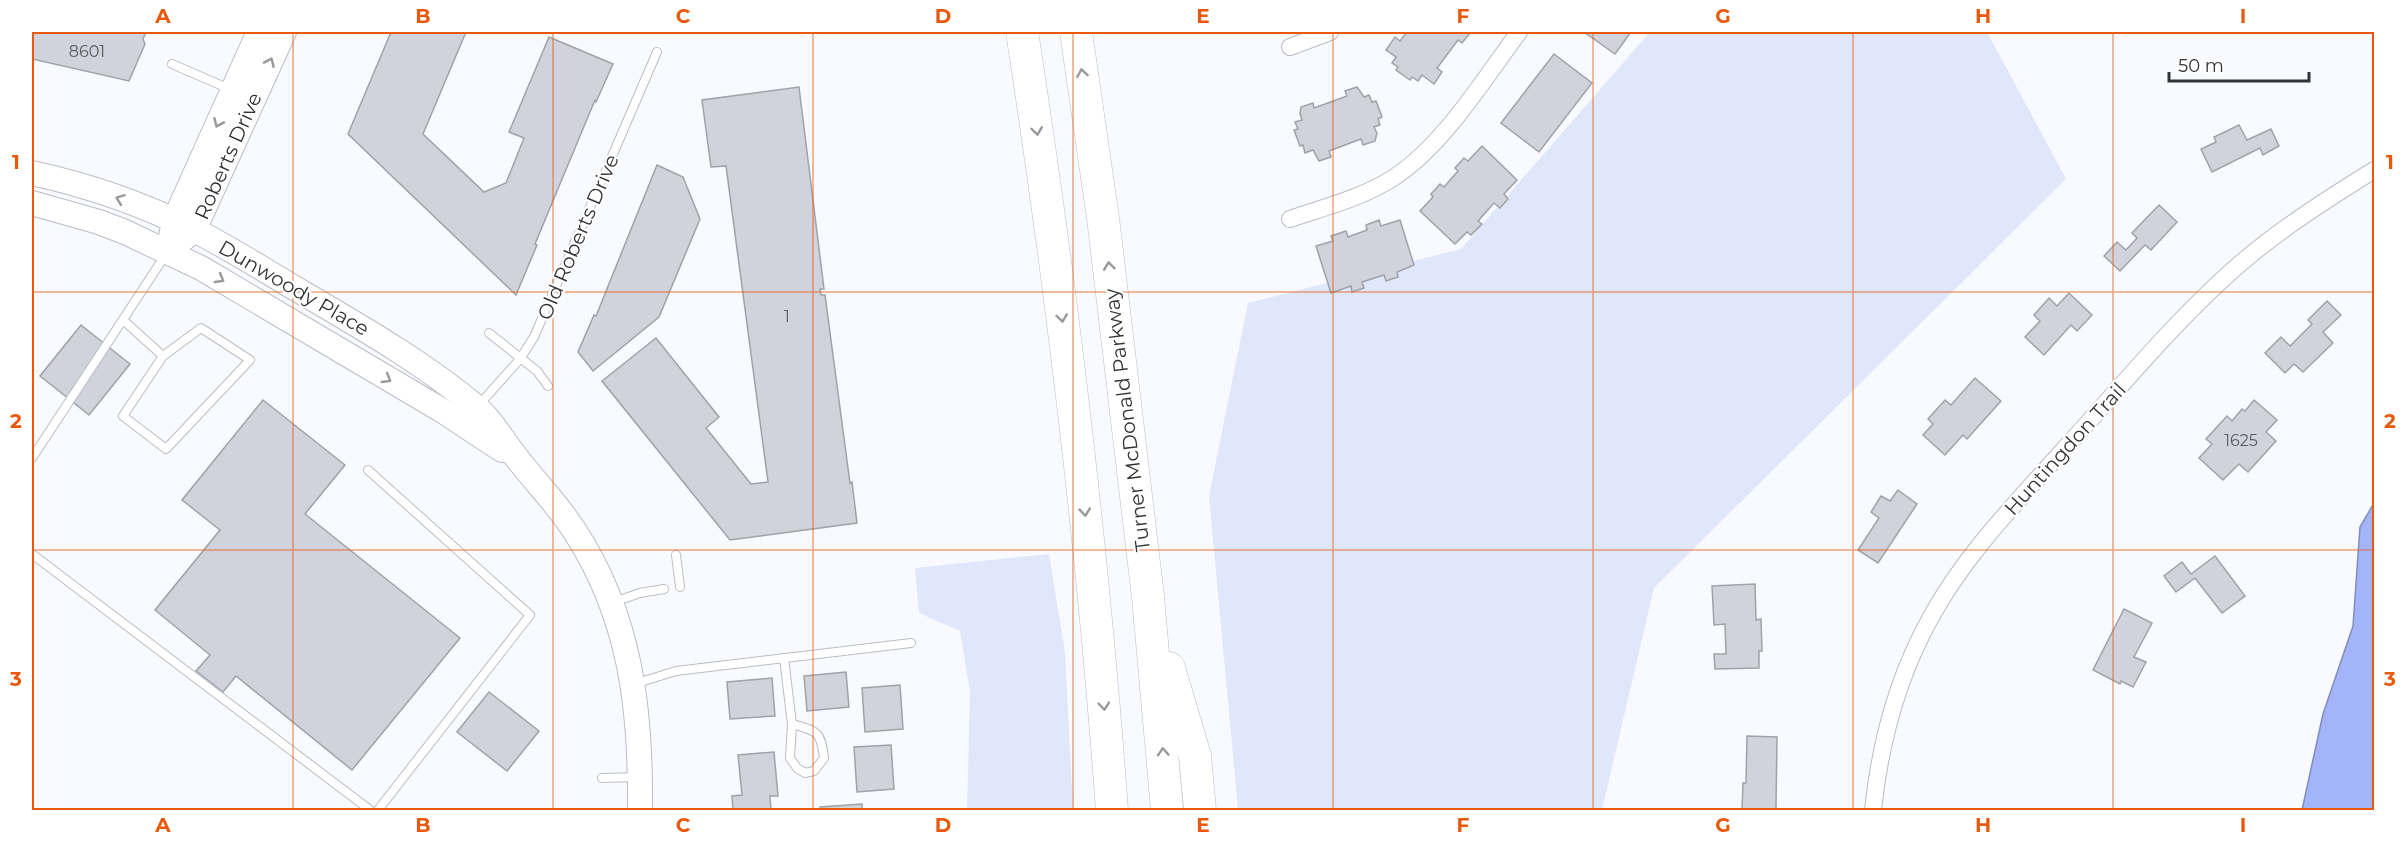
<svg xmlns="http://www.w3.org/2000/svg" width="2406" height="842" font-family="Montserrat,sans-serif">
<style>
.green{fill:#e1e7fb}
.water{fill:#a3b4fa;stroke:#818dbf;stroke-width:1.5}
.building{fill:#d0d3db;stroke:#a0a2aa;stroke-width:1.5}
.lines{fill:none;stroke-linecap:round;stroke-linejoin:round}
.lane-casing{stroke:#bbbdc5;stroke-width:10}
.street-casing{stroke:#bbbdc5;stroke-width:18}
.secondary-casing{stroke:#bbbdc5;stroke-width:26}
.highway-casing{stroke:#bbbdc5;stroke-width:33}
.lane{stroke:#fff;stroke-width:8}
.street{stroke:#fff;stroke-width:16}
.secondary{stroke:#fff;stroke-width:24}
.highway{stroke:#fff;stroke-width:32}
.oneway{stroke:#98999a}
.grid{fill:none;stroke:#e8590c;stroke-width:1.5;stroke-opacity:0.55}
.labels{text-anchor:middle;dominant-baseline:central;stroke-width:4.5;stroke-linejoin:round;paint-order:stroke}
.number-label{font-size:16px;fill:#5a5b5f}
.street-label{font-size:20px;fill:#323336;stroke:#fff}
.neatline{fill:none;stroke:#e8590c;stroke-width:2}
.grid-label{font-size:20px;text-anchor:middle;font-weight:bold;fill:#e8590c}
</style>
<rect width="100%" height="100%" fill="#f8faff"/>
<g class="green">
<polygon points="1650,32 1987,32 2066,179 1654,588 1602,810 1238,810 1209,496 1248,303 1461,249"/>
<polygon points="1049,554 1065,653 1073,810 967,810 970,691 960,631 919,613 915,568"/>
</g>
<polygon class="water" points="2374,503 2374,810 2302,810 2323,714 2353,626 2360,527"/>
<g class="building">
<polygon points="32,32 146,32 143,39 145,44 129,81 32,59"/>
<polygon points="391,32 466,32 423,134 484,192 506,183 524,138 509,132 549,37 613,64 596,102 595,100 535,244 537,245 516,295 348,134"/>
<polygon points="1407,32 1471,32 1462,43 1458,40 1437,68 1442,72 1434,84 1422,75 1418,81 1412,77 1410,80 1396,70 1398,67 1392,63 1396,57 1386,50 1395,37 1400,41"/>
<polygon points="1584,32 1631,32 1615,54"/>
<polygon points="1554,54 1592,83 1539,152 1501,123"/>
<polygon points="799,87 824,289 820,289 821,295 825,295 850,483 852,482 857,523 730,540 602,381 656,338 719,417 706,428 751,484 768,482 726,166 711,167 702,100"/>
<polygon points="1357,87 1364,97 1369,95 1372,102 1376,101 1382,117 1378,119 1380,125 1374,127 1377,133 1375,141 1363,145 1361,139 1329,151 1331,157 1319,161 1313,150 1305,153 1303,145 1300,146 1294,130 1298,129 1295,122 1302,120 1300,114 1301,107 1313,103 1314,108 1347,96 1345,91"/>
<polygon points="2239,125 2247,140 2271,129 2279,146 2263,155 2260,148 2212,172 2201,149 2216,142 2214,137"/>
<polygon points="1482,146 1517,180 1504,194 1508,199 1500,208 1494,203 1478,221 1482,224 1471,235 1467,232 1455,244 1420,211 1433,197 1431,194 1440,184 1444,187 1458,171 1455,168 1464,158 1468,161"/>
<polygon points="657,165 683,177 700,219 659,317 593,371 578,352 594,315 596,316"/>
<polygon points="2159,205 2177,222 2151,250 2145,245 2120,271 2104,256 2117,242 2126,250 2137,238 2132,233"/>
<polygon points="1379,220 1381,226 1400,220 1414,265 1397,272 1398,277 1386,281 1384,275 1362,282 1364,288 1352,292 1351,286 1331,293 1316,246 1333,241 1331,236 1346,231 1348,237 1367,230 1366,225"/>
<polygon points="2069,293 2092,315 2077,331 2071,325 2044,355 2025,337 2040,321 2034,315 2049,298 2057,306"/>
<polygon points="2327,301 2341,315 2323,332 2333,343 2303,372 2294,364 2285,373 2265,353 2281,337 2290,346 2312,324 2308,320"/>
<polygon points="81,325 130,364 89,415 40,376"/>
<polygon points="1975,378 2001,401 1967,439 1963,435 1945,455 1923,435 1933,424 1928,419 1945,400 1951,405"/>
<polygon points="263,400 345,465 305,514 460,638 352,770 236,676 223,692 196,671 210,655 155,610 220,530 182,500"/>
<polygon points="2254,400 2277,420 2266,432 2276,441 2248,472 2239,464 2223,480 2199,458 2212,444 2206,439 2227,416 2232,421 2242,409 2245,411"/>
<polygon points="1898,490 1917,504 1878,563 1858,550 1879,518 1871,512 1881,496 1890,501"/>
<polygon points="2215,556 2245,596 2222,613 2195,578 2176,592 2164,576 2182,562 2191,574"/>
<polygon points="1755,584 1756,620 1761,619 1762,651 1759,651 1759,668 1715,669 1714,654 1726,654 1725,624 1714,625 1712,586"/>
<polygon points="2124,609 2152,623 2134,657 2146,662 2133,687 2121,681 2120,684 2093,670"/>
<polygon points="846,672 849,707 807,711 804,676"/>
<polygon points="772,678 775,716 730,719 727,682"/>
<polygon points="900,685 903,729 865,732 862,688"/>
<polygon points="489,692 539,731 507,771 457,732"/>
<polygon points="1747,736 1777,737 1776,808 1772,810 1742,810 1743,783 1746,783"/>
<polygon points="891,745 894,789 857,792 854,747"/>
<polygon points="774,752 778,796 770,796 771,810 733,810 732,796 742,795 738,755"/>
<polygon points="862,804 862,810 820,810 820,807"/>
</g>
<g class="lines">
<g class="lane-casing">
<g id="lane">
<polyline points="172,64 232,90"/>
<polyline points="123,320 163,356 123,416 166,449 250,360 201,328 163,356"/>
<polyline points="489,333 537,371 548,386"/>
<polyline points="477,407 520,359 534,337 657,52"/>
<polyline points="32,458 166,254"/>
<polyline points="368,470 530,615 378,810"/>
<polyline points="32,554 370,810"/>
<polyline points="676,555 680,587"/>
<polyline points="614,602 640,593 664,589"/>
<path d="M784,658L792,724L790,758L797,768L805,773L814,771L824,758C821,731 817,731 792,724"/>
<polyline points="634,684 676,671 911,643"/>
<polyline points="602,778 638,777"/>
</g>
</g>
<g class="street-casing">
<g id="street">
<polyline points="1290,47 1330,32"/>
<path d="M1290,219C1325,207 1362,198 1393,178C1443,146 1484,79 1519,32"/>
<path d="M1873,810C1880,743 1898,676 1931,617C1966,553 2018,501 2066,447C2121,387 2173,323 2234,269C2277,231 2326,200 2374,170"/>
</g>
</g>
<g class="secondary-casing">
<g id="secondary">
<path d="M32,173C87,185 143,204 194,230C230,248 264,270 298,290C359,326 421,361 475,406C493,421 505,444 520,462C538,485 558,505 574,530C631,617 641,709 640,810"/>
<polyline points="32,203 99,222 125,232 201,268 443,411 502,450"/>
<polyline points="171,237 174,221 259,32"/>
<polyline points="182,240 194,230 284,32"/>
</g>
</g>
<g class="highway-casing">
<g id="highway">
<path d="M1022,32C1062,290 1093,550 1112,810"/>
<polyline points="1076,32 1103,218 1148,597 1167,810"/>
<polyline points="1169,668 1195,756 1200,810"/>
</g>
</g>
<use href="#lane" class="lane"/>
<use href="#street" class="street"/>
<use href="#secondary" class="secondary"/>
<use href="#highway" class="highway"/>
</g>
<defs><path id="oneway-chevron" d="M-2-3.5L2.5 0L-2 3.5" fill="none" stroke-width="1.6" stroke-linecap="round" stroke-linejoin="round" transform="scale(1.5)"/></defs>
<g class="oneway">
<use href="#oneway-chevron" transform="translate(270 62) rotate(-66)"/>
<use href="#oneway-chevron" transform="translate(1082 73) rotate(-99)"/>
<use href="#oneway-chevron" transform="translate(218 123) rotate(114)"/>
<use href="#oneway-chevron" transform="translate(1037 131) rotate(82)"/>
<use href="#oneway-chevron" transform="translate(120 199) rotate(-159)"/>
<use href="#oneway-chevron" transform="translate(1109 266) rotate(-97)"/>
<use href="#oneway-chevron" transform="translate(220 279) rotate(30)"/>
<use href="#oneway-chevron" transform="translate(1062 318) rotate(82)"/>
<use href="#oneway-chevron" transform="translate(387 379) rotate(30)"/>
<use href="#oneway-chevron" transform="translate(1085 512) rotate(84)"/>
<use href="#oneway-chevron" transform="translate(1104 706) rotate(85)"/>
<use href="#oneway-chevron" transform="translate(1163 752) rotate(-94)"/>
</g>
<path class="grid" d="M293,32V810M553,32V810M813,32V810M1073,32V810M1333,32V810M1593,32V810M1853,32V810M2113,32V810M32,292H2374M32,550H2374"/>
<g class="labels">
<g class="number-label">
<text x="87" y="51">8601</text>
<text x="787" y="316">1</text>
<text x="2241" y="440">1625</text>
</g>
<g class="street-label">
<text transform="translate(228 156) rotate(-66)">Roberts Drive</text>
<text transform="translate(578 237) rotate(-67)">Old Roberts Drive</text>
<text transform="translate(294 288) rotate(30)">Dunwoody Place</text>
<text transform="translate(1127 420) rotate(-97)">Turner McDonald Parkway</text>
<text transform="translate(2065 449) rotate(-48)">Huntingdon Trail</text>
</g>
</g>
<rect width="2406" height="842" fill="none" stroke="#ffffff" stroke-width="66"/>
<path d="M2169 72v9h140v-9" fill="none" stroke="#323336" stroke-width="3"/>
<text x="2178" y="72" font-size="18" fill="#323336" stroke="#ffffff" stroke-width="4.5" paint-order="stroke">50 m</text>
<rect x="33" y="33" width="2340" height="776" class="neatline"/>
<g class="grid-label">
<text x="163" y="23">A</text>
<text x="423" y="23">B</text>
<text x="683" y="23">C</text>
<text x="943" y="23">D</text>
<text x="1203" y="23">E</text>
<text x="1463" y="23">F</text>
<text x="1723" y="23">G</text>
<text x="1983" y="23">H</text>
<text x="2243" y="23">I</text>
<text x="16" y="169">1</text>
<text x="2390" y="169">1</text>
<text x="16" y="428">2</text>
<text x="2390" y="428">2</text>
<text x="16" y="686">3</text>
<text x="2390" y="686">3</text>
<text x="163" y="832">A</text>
<text x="423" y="832">B</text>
<text x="683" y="832">C</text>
<text x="943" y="832">D</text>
<text x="1203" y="832">E</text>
<text x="1463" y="832">F</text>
<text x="1723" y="832">G</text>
<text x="1983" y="832">H</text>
<text x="2243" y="832">I</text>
</g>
</svg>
